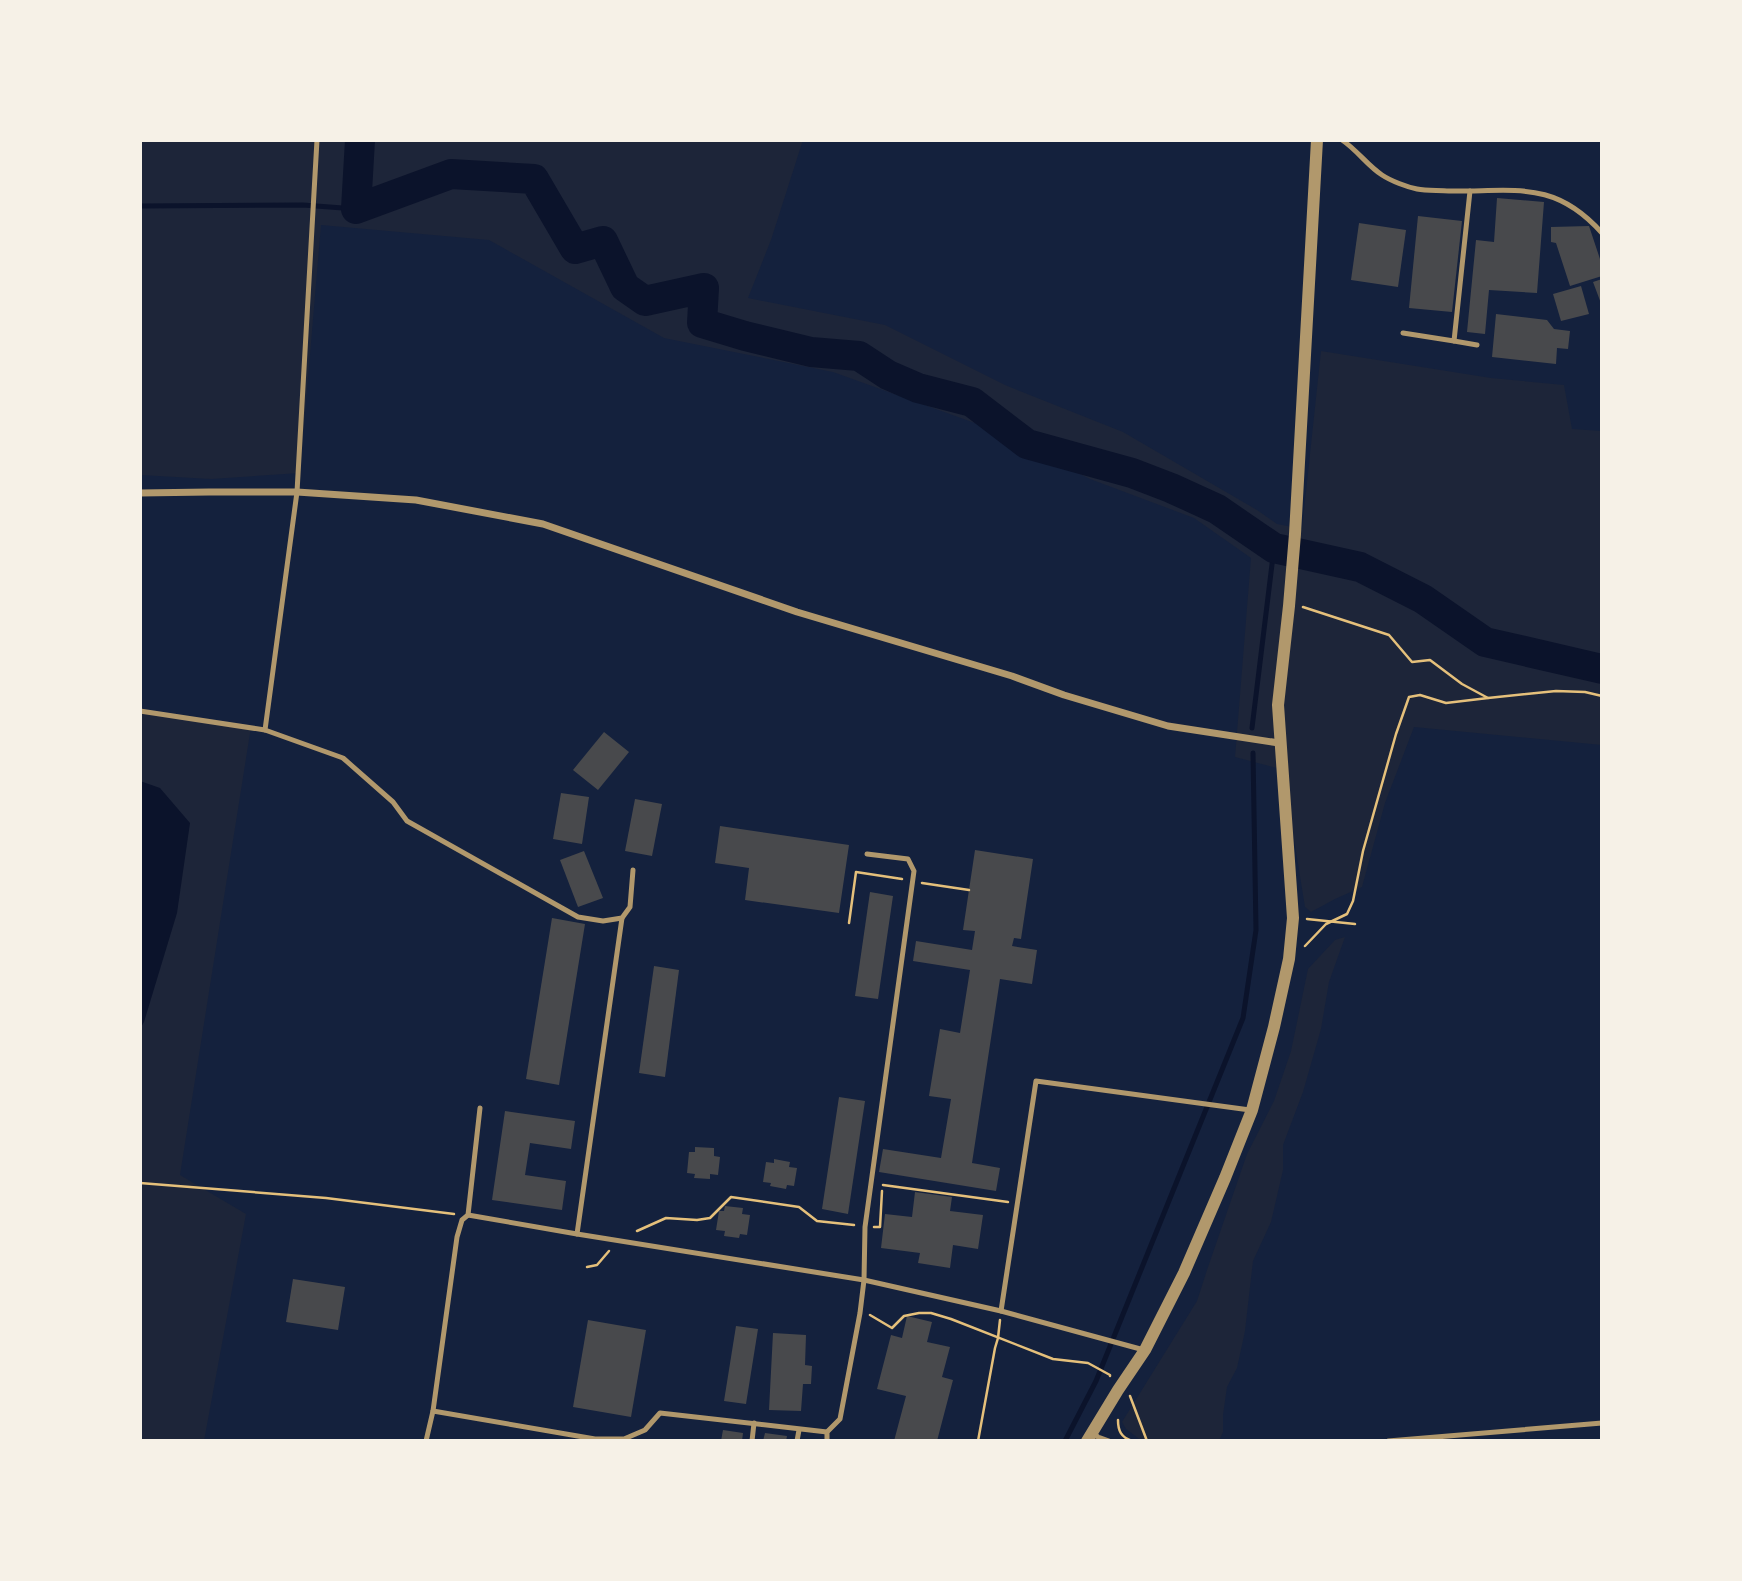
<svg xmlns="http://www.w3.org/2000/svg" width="1742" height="1581" font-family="Overpass,sans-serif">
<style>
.green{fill:#1d2539}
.water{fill:#0b132b}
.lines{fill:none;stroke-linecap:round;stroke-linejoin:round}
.stream{stroke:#0b132b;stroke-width:5}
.river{stroke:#0b132b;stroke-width:30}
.building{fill:#48494c}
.path{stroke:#e5c07b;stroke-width:2.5}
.service{stroke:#b1986c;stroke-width:5}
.minor{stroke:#b1986c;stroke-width:7}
.tertiary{stroke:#b1986c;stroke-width:12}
</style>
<rect width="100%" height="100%" fill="#14213d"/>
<g class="green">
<polygon points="140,140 803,140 771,240 748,298 885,325 1005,385 1123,432 1257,510 1277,524 1302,529 1321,351 1491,378 1564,385 1572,429 1602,431 1602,745 1414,727 1385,803 1362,887 1335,899 1311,912 1305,907 1292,827 1288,771 1235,757 1251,558 1194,518 1090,479 983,426 833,372 664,338 489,240 321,225 300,473 211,479 140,475"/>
<polygon points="140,712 251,727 180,1175 246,1214 204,1441 140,1441"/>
<polygon points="1345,937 1329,982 1321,1029 1303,1092 1283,1145 1283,1170 1271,1222 1253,1261 1245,1331 1237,1368 1227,1387 1223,1415 1223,1432 1219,1441 1142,1441 1126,1429 1122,1422 1197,1301 1207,1270 1247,1154 1274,1101 1291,1051 1308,969 1335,940"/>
</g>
<polygon class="water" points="140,781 160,788 190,823 177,913 144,1022 140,1029"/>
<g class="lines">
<g class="stream">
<polyline points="140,206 303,205 356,209"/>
<polyline points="1252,728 1274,548"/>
<polyline points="1065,1441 1096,1381 1243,1018 1256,930 1253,753"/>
</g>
<polyline class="river" points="360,140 356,209 451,174 534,179 575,249 603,241 625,287 645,301 704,288 702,323 745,336 811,352 859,356 888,375 918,388 972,402 1027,444 1132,473 1171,488 1217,509 1274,548 1360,567 1423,599 1485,642 1602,669"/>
</g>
<g class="building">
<polygon points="1497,198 1544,202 1537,293 1489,290 1485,334 1467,332 1476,240 1494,242"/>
<polygon points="1418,216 1462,221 1452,312 1409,308"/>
<polygon points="1359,223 1406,230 1398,287 1351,280"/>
<polygon points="1589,226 1602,265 1602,276 1570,286 1556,243 1551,242 1551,227"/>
<polygon points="1602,279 1602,306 1593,282"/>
<polygon points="1581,286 1589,314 1561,321 1553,294"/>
<polygon points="1496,314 1547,320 1554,329 1570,331 1568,349 1557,348 1556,364 1492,357"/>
<polygon points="604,732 629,752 598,790 573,770"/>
<polygon points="561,793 589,797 582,844 553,839"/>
<polygon points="635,799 662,804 652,856 625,851"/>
<polygon points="720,826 849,845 839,913 745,900 749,868 715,863"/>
<polygon points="975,850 1033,859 1021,939 1014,938 1012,946 1037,950 1032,984 1000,979 972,1163 1000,1168 996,1191 879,1172 883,1149 941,1158 951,1099 929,1096 940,1029 960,1033 970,970 913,961 916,941 972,950 975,931 963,930"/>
<polygon points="584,851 603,898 578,907 560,860"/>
<polygon points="870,892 893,896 878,999 855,996"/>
<polygon points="552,918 585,924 559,1085 526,1079"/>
<polygon points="654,966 679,970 665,1077 639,1073"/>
<polygon points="839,1097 865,1101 848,1214 822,1209"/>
<polygon points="505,1111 575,1121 571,1149 530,1143 525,1175 566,1181 562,1210 492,1200"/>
<polygon points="695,1147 714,1148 714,1156 720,1157 718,1175 710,1174 710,1179 694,1178 695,1174 687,1173 689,1152 695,1152"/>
<polygon points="774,1159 790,1162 789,1167 797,1168 794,1186 787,1185 786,1189 770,1186 771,1183 763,1182 766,1162 774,1163"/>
<polygon points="915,1192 952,1197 950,1211 983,1215 978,1249 953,1245 950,1268 918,1263 920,1253 881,1248 885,1214 912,1217"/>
<polygon points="725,1206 743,1208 742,1214 750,1215 747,1235 740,1234 739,1238 724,1236 725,1231 716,1230 719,1211 724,1211"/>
<polygon points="293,1279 345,1287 338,1330 286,1322"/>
<polygon points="907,1316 932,1322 927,1342 950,1347 942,1377 953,1380 937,1441 894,1441 906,1396 877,1389 891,1335 902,1338"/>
<polygon points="588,1320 646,1330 631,1417 573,1407"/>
<polygon points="736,1326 758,1329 746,1404 724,1401"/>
<polygon points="773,1333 806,1335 805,1365 812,1366 811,1384 803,1384 801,1411 769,1410"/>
<polygon points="723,1430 743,1433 742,1441 721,1441"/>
<polygon points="765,1433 787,1436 786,1441 763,1441"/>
</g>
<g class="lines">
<g class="path">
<polyline points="1303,607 1389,635 1412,662 1430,660 1462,684 1488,698 1556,691 1585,692 1602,696"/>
<polyline points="922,883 969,890"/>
<polyline points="1307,919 1355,924"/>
<polyline points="849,923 856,872 902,879"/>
<polyline points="1305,946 1326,924 1347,914 1353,901 1363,851 1396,734 1409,697 1420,695 1446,703 1488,698"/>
<polyline points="140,1183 326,1198 454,1214"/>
<polyline points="883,1185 1008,1202"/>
<polyline points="874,1227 880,1227 882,1191"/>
<polyline points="637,1231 666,1218 697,1220 710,1218 731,1197 799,1207 817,1221 854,1225"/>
<polyline points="587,1267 597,1265 609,1251"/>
<polyline points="870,1315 892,1328 904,1316 919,1313 931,1313 951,1319 1053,1359 1088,1363 1110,1375 1110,1376"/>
<polyline points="1130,1396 1147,1441"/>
<path d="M1118,1420C1118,1431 1121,1437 1132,1441"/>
<polyline points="978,1441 995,1348 998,1338 1000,1320"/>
</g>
<g class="service">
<polyline points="317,140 297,492 265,730 343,758 393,802 407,821 578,917 603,921 622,918 630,907 633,870"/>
<path d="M1342,140C1357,150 1368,166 1382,175C1391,181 1407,187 1417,189C1427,191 1439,190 1449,191C1514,192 1554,179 1602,233"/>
<polyline points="1403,333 1454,341 1470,191"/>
<polyline points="1454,341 1477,345"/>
<polyline points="140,711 265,730"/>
<polyline points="468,1215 577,1234 864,1280 1001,1311 1144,1350"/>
<polyline points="577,1234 622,918"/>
<polyline points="1001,1311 1036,1081 1250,1110"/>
<polyline points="433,1411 595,1439 624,1439 645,1430 660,1413 827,1432"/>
<polyline points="1093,1433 1098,1437 1109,1441"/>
<polyline points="426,1441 433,1411 457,1237 462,1220 468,1215 480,1108"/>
<polyline points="752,1441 754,1423"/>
<polyline points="797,1441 799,1430"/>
<polyline points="827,1441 827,1432 840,1419 860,1313 864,1280 865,1227 914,871 908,859 867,854"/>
<polyline points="1388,1441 1602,1423"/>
</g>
<polyline class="minor" points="140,493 209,492 297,492 416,500 543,524 797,612 1012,676 1064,695 1168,726 1279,743"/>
<polyline class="tertiary" points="1087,1441 1118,1390 1145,1350 1184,1273 1225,1178 1252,1110 1274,1027 1289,959 1293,918 1278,705 1289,606 1295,534 1317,140"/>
</g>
<rect width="1742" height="1581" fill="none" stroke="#f6f1e7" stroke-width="284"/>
</svg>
